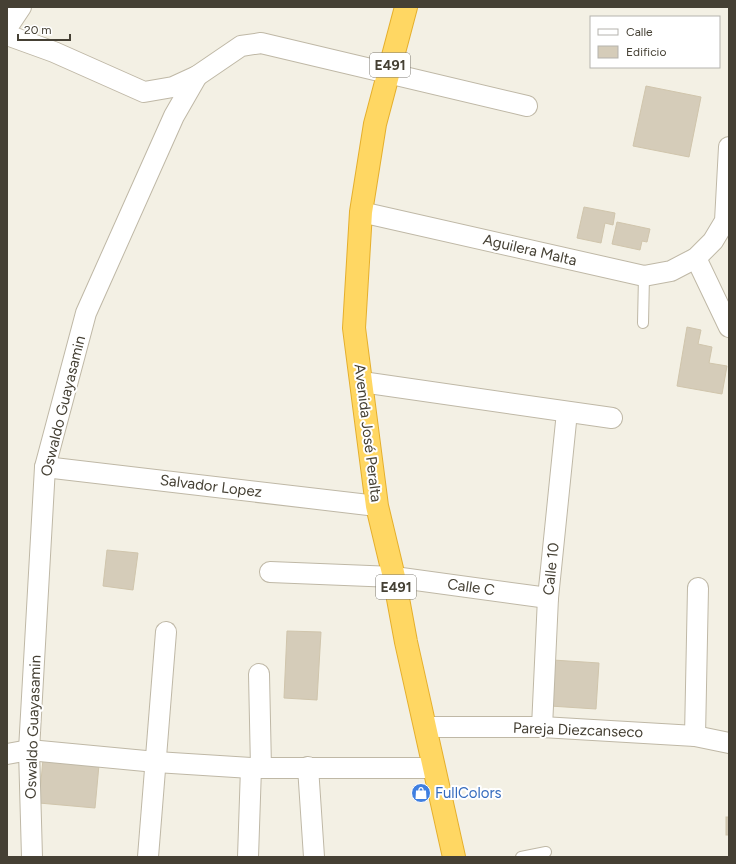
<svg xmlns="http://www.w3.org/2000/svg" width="736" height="864" font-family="Figtree,sans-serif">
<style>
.building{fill:#d5ccb9;stroke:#d0c5ac}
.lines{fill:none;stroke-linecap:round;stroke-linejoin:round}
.lane-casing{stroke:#bfb8a6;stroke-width:12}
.street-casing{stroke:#bfb8a6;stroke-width:22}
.highway-casing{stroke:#e5af2c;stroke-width:24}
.lane{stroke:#fff;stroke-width:10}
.street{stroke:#fff;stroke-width:20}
.highway{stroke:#ffd763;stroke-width:22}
.labels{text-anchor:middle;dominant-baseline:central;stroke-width:4;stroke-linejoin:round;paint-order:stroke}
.shield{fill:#fff;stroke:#7d7971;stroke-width:1}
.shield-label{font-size:14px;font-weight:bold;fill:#454034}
.street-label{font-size:15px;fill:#454034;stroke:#fff}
.shop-label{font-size:15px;fill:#366cbe;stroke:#fff;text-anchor:start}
</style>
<rect width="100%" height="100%" fill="#f3f0e4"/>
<g class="building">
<polygon points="646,86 701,97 689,157 633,146"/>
<polygon points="584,207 615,213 613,225 605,223 601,243 577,238"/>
<polygon points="617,222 650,229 647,242 642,241 640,250 612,244"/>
<polygon points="687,327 701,330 698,344 712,347 709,363 727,366 722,394 677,386"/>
<polygon points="107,550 138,553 133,590 103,586"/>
<polygon points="287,631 321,632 317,700 284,698"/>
<polygon points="553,660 599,663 596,709 550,706"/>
<polygon points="43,759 99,765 95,808 39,803"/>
<rect x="726" y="817" width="3" height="18"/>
</g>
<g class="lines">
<g class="lane-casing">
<g id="lane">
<polyline points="643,323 644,276"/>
<polyline points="521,857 546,852"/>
</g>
</g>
<g class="street-casing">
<g id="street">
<polyline points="7,28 21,7"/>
<polyline points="7,35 54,52 144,92 173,87 197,76 241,46 261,43 527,106"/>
<polyline points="361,212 644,276 671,271 696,258 713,241 725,221 729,147"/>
<polyline points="696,258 729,327"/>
<polyline points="362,382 612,418"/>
<polyline points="45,467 377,506"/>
<polyline points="270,572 394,577 548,598"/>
<polyline points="259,674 261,768"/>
<polyline points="426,727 542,727 695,736 729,743"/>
<polyline points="542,727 548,598 567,412"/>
<polyline points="695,736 698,588"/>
<polyline points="7,754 29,750 156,762 251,768 433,768"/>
<polyline points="308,767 314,857"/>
<polyline points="32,857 29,750 45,467 86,313 174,116 197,76"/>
<polyline points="148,857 166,632"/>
<polyline points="248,857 251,768"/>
</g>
</g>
<g class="highway-casing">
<polyline id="highway" points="406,7 375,124 361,212 354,328 377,506 394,577 406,642 454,857"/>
</g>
<use href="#lane" class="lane"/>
<use href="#street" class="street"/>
<use href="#highway" class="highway"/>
</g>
<defs>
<g id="shop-disc" transform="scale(1)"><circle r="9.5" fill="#3f7fe0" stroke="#fff"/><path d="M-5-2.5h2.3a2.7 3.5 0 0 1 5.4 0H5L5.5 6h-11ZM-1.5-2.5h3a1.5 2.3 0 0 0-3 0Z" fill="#fff"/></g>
</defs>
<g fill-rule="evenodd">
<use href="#shop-disc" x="421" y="793"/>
</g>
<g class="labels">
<g class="shield">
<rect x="370" y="53" width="40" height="24" rx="3"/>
<rect x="376" y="575" width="40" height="24" rx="3"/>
</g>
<g class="shield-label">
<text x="390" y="65">E491</text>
<text x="396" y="587">E491</text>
</g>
<g class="street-label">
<text transform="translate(530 250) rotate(13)">Aguilera Malta</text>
<text transform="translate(63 406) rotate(-76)">Oswaldo Guayasamin</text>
<text transform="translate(368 433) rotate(83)">Avenida José Peralta</text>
<text transform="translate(211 486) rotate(7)">Salvador Lopez</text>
<text transform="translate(551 569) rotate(-84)">Calle 10</text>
<text transform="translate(471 587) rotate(8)">Calle C</text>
<text transform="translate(33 727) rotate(-88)">Oswaldo Guayasamin</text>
<text transform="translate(578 730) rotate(2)">Pareja Diezcanseco</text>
</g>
<g class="shop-label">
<text x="435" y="793">FullColors</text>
</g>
</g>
<rect width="736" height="864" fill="none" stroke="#454034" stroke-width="16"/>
<rect x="590" y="16" width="130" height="52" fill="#ffffff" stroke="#b5b3ae"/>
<rect x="598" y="29" width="20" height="6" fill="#ffffff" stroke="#b5b3ae"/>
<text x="626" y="36" font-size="12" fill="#454034">Calle</text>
<rect x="598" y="46" width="20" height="12" fill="#d5ccb9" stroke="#b5b3ae"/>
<text x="626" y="56" font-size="12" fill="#454034">Edificio</text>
<path d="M18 34v6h52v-6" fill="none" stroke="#454034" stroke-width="2"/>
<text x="24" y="34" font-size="12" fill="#454034" stroke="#ffffff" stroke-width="3" paint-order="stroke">20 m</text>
</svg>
